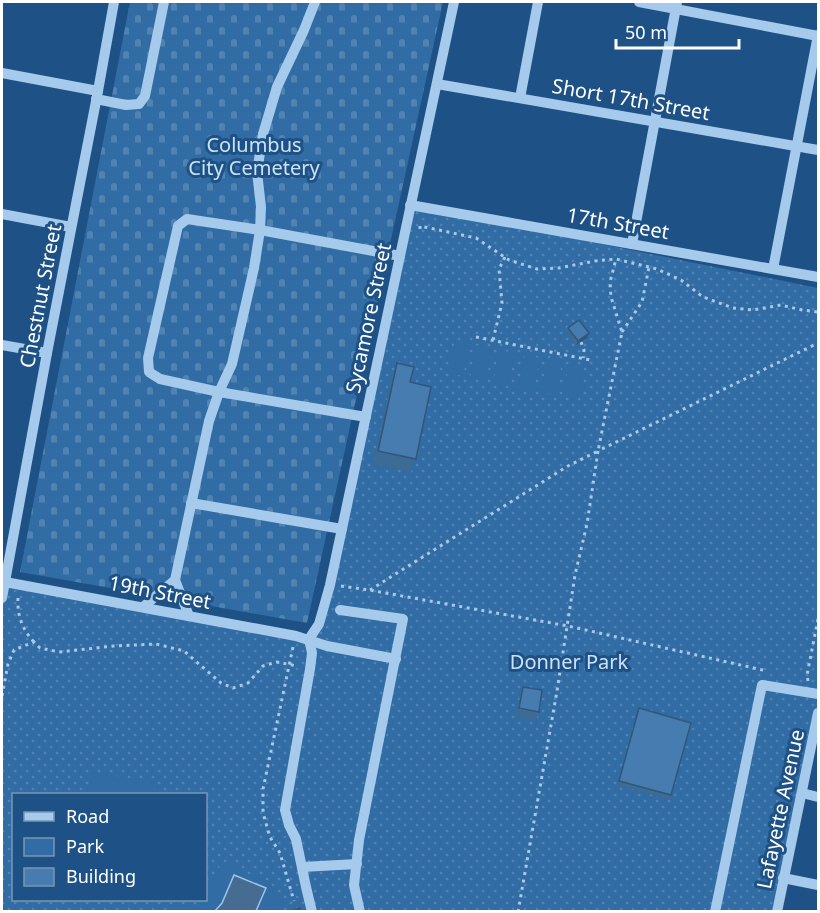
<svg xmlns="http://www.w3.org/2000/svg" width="820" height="913" font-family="'Noto Sans',sans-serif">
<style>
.green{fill:url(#green-dots);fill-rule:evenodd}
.cemetery{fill:url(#cemetery-stones)}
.pitch{fill:#316ca4}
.water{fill:#476c92;stroke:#9ac6ec;stroke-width:1.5}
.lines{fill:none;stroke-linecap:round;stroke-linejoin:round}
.path{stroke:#a6caeb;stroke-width:3;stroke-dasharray:3 4.5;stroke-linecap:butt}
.minor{stroke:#a6caeb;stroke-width:10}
.wall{fill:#3c6b96}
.shaded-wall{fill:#31577a}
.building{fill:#467caf;stroke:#31577a;stroke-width:1.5}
.labels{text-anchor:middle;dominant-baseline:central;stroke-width:6;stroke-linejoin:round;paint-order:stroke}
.street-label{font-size:20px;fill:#fff;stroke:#1e5286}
.park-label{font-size:20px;fill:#cbe2f8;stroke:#1e5286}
</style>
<defs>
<pattern id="green-dots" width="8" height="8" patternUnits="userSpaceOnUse" patternTransform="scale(1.5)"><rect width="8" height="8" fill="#316ca4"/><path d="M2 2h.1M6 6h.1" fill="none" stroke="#5082b2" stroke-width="1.8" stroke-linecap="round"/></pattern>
<pattern id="cemetery-stones" width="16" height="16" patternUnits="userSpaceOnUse" patternTransform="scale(1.5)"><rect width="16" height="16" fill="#316ca4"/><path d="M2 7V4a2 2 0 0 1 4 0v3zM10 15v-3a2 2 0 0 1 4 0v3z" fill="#5082b2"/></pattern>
</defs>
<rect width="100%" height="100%" fill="#1e5286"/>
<path class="green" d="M410,205L818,288V712L776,911L2,912V598L5,582L309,639L319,624ZM14,794H206V900H14Z"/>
<polygon class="cemetery" points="130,2 443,2 307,623 20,572"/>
<g class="pitch">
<polygon points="455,340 470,343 463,376 448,373"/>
<polygon points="477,345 492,349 486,381 470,378"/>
<polygon points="499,350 515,353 508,386 493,383"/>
<polygon points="525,355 540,358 533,391 518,388"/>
<polygon points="547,360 562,363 556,395 541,392"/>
<polygon points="569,364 584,367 578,400 562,396"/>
<polygon points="93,772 155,783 153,794 89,794"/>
<polygon points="222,861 277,888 283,911 171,912 173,903 198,909 203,900 206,900 206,894"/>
</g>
<polygon class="water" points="234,875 266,888 256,911 215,911 222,903"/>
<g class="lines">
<g class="path">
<polyline points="420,229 420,226 476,238 509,260 537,269 559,268 595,261 616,259 657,269 681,280 703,297 733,308 753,310 781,305 802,310 818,312"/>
<polyline points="622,332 642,302 649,267"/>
<polyline points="476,337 590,360"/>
<polyline points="493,340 502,303 499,269 505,257"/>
<polyline points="581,342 584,350 583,358"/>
<polyline points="341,586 369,590 568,626 767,671"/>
<polyline points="370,590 568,466 598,451 622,332 611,297 610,282 616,259"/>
<path d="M18,598C17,615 22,629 34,642"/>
<polyline points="293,647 263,789 263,813 270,837 280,853 294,901"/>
<polyline points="808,681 807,675 818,619"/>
<polyline points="2,696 8,664 14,650 34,642 40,648 59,652 114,646 156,644 184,651 221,683 233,688 248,683 263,666 277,662 297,666"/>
<polyline points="518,912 557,691 575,575 587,524 598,451 818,343"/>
</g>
<g class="minor">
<polyline points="639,2 818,36"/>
<polyline points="2,73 98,91"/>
<polyline points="437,84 818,150"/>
<polyline points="520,98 538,2"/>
<polyline points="96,99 126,105 139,104 145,96 164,2"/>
<polyline points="410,205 818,277"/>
<polyline points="2,214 71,227"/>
<polyline points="632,244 677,2"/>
<polyline points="773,269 818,35"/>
<polyline points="2,345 47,353"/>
<polyline points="366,417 219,392 160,379 149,372 148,358 178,226 187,219 260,230 400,256"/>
<polyline points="191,503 342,529"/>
<polyline points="175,580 189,616"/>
<polyline points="5,582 296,636 327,646 396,659"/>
<polyline points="2,598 47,353 98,91 114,2"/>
<polyline points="143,607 175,580 209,421 219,392 232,364 254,268 260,230 261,207 257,172 263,134 277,87 304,30 315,2"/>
<polyline points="340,610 403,619 359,840 354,885 360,912"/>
<polyline points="309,639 319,624 330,585 454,2"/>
<polyline points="309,639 312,653 310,669 285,810 289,825 296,839 306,887 312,912"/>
<polyline points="802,793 818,797"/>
<polyline points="302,867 357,864"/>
<polyline points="783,878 818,885"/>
<polyline points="715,912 762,685 818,694"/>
<polyline points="777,912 818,713"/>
</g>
</g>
<g class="wall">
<polygon points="568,328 587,338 576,345 567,332"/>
<polygon points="397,363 410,382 416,459 411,472 373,464 392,376"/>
<polygon points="523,687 539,712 536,721 516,717 520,696"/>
<polygon points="638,713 671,795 669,800 618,785"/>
</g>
<polygon class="shaded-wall" points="589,333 587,338 576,345 578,341"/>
<g class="building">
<polygon points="579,320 589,333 578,341 568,328"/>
<polygon points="397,363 414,367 410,382 431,387 416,459 378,451"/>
<polygon points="523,687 542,690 539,712 519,708"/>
<polygon points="639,708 691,723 671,795 619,781"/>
<polygon points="300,908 301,912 289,912"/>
</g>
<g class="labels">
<g class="street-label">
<text transform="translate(631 99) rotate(10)">Short 17th Street</text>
<text transform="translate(618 223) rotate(10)">17th Street</text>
<text transform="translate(40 296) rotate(-79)">Chestnut Street</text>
<text transform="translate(368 318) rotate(-78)">Sycamore Street</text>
<text transform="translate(160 592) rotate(11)">19th Street</text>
<text transform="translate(780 809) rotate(-78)">Lafayette Avenue</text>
</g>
<g class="park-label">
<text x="254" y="144">Columbus<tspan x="254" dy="23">City Cemetery</tspan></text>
<text x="569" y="661">Donner Park</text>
</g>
</g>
<rect width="820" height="913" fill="none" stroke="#ffffff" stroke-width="6"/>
<rect x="12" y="793" width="195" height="108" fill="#1e5286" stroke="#7897b6" stroke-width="1.5"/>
<rect x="24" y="812" width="30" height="9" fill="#a6caeb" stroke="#7897b6" stroke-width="1.5"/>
<text x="66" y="823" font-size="18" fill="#ffffff">Road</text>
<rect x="24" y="838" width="30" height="18" fill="#316ca4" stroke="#7897b6" stroke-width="1.5"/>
<text x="66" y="853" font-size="18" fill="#ffffff">Park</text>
<rect x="24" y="868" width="30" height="18" fill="#467caf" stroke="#7897b6" stroke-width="1.5"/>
<text x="66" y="883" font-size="18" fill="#ffffff">Building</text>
<path d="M616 39v9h123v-9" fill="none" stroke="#ffffff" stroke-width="3"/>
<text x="625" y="39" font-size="18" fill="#ffffff" stroke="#1e5286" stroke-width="4.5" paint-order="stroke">50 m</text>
</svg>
